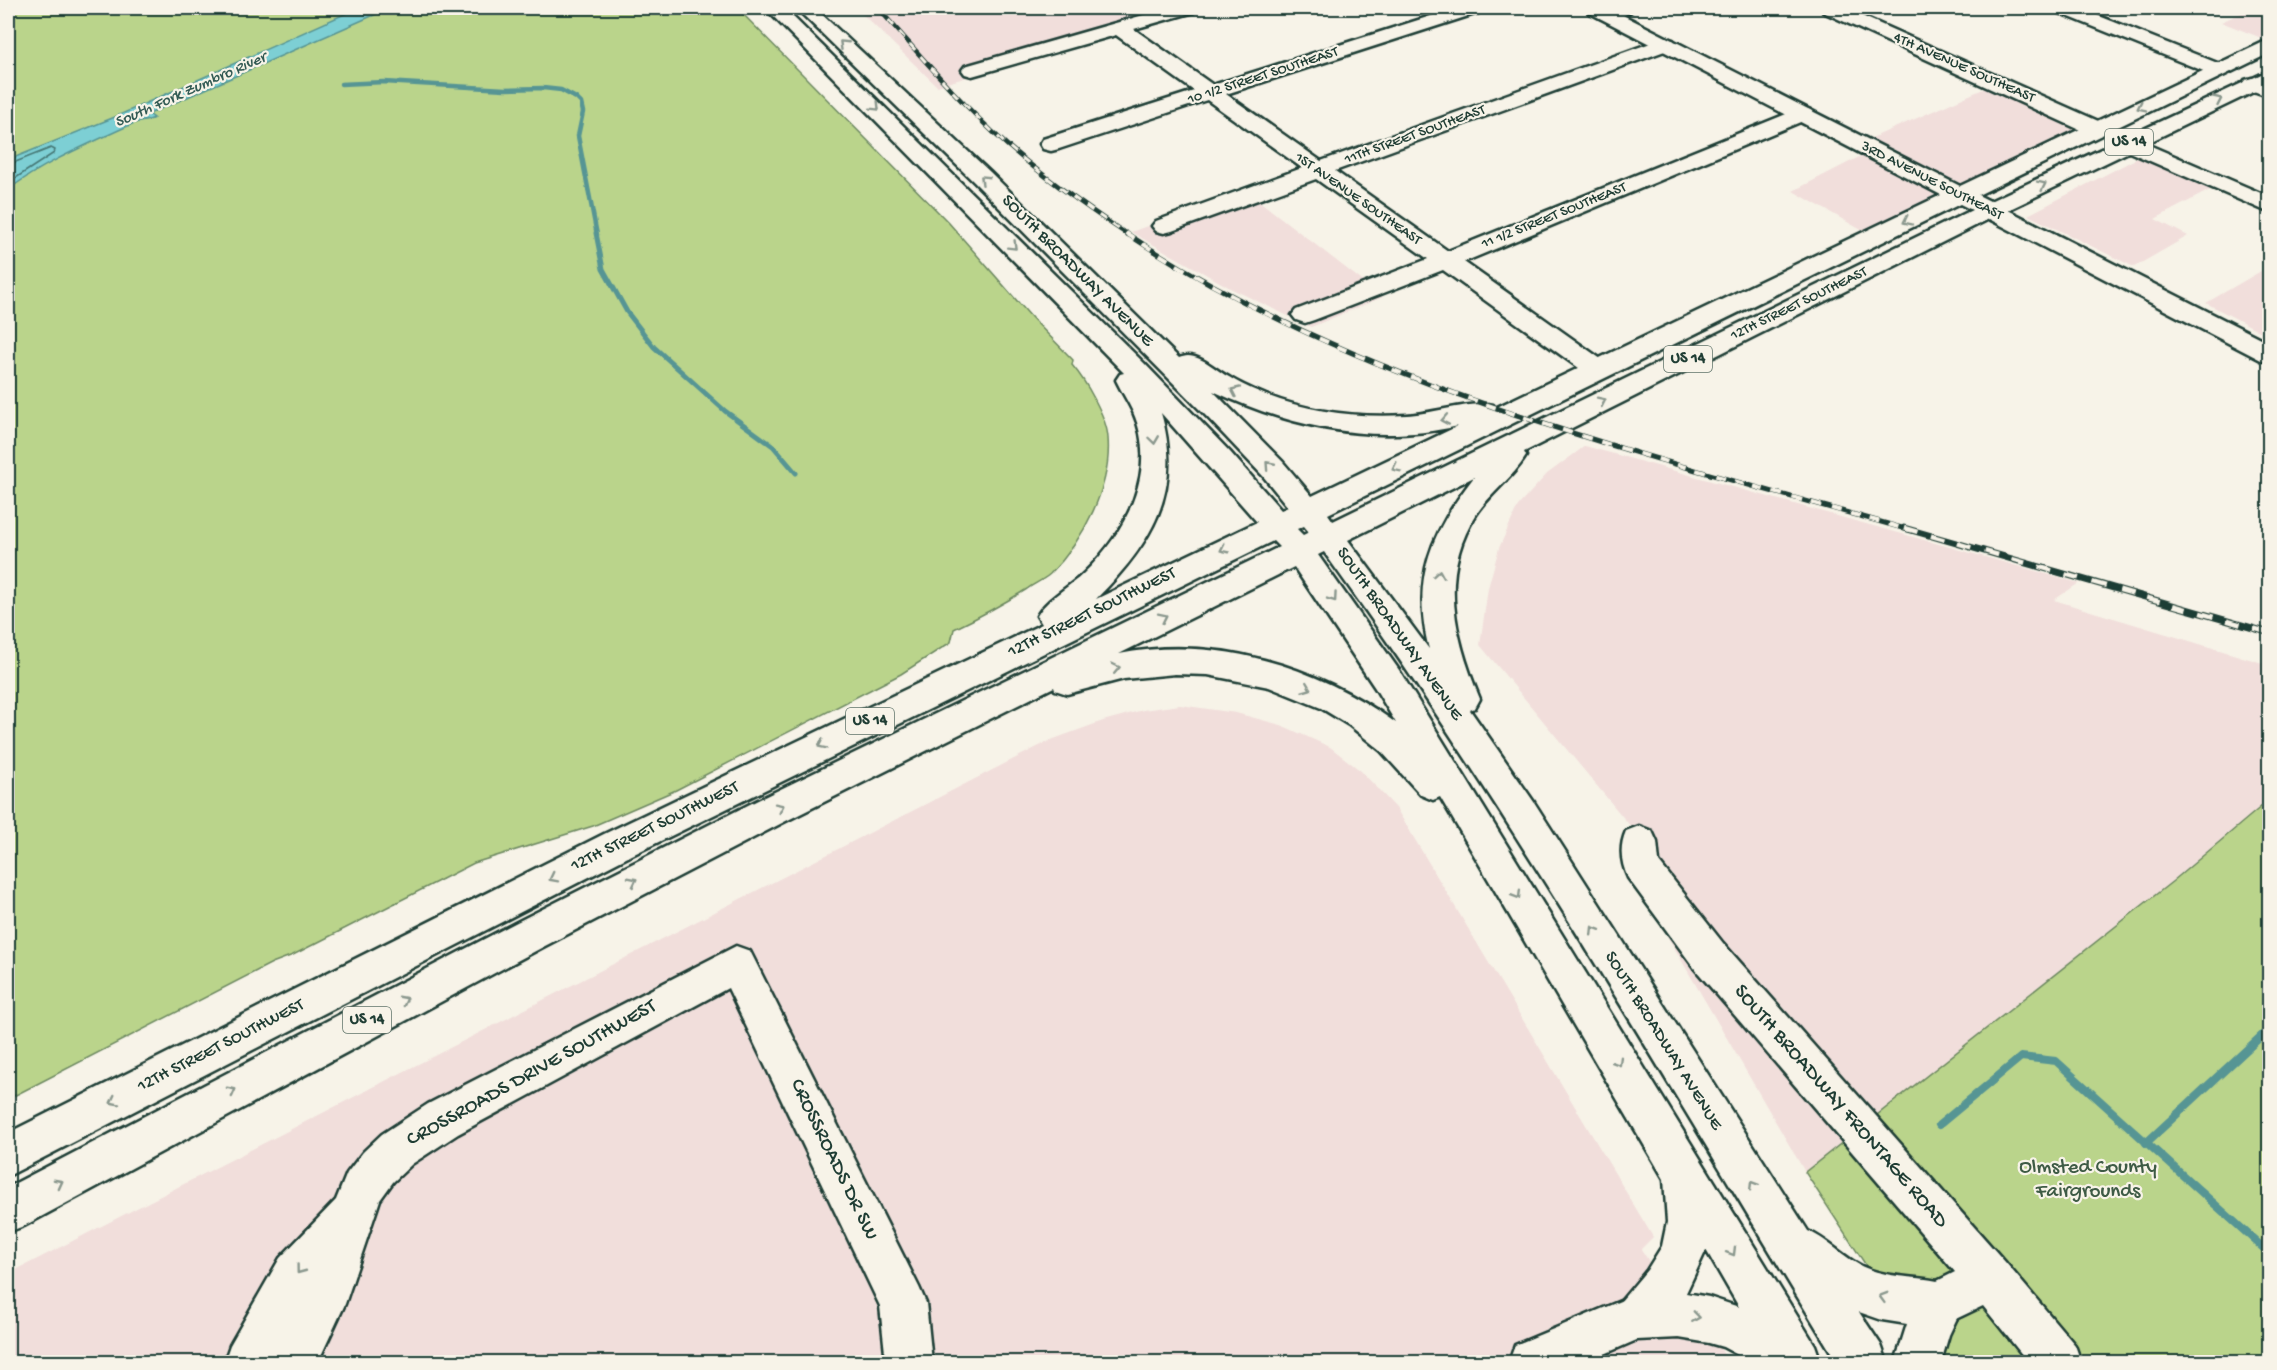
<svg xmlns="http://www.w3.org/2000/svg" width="2277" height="1370" font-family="'Gochi Hand',sans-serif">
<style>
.built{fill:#f1dedb}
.green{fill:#bad48b;stroke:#6c8860;stroke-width:1.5}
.water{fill:#7dcfd4;stroke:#579594;stroke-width:1.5}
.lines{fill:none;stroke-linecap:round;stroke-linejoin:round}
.shore{stroke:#457774;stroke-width:1.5}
.stream-far2{stroke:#579594;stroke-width:4.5}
.stream-far1{stroke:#579594;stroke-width:5}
.stream{stroke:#579594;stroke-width:8}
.minor-casing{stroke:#1f3d34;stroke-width:5}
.major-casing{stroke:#1f3d34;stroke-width:5}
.minor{fill:#f7f3e8;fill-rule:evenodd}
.major{fill:#f7f3e8;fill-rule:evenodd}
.rail-far2-casing{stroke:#1f3d34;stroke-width:4.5}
.rail-far1-casing{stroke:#1f3d34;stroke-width:5}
.rail-casing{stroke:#1f3d34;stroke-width:7}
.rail-far2{stroke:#f7f3e8;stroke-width:3;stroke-dasharray:8;stroke-linecap:butt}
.rail-far1{stroke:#f7f3e8;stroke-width:4;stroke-dasharray:10;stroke-linecap:butt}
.rail{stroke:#f7f3e8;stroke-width:4.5;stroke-dasharray:14;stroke-linecap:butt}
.oneway{stroke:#8b988e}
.labels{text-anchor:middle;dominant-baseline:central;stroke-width:4.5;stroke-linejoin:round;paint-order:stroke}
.far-street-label{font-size:15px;fill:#1f3d34;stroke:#f7f3e8}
.far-water-label{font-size:16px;font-style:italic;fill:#325a54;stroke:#f7f3e8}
.shield{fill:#f7f3e8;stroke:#60746a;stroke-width:1.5}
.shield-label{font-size:16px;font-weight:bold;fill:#1f3d34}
.street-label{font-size:18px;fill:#1f3d34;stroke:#f7f3e8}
.near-street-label{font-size:21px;fill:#1f3d34;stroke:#f7f3e8}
.near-park-label{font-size:21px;fill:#3e5b45;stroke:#f7f3e8}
</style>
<rect width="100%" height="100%" fill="#f7f3e8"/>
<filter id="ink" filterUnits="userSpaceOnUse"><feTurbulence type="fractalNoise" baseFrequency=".0167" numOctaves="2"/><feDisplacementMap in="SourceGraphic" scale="12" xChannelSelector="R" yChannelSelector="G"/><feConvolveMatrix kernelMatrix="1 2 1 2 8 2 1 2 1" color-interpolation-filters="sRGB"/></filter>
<g filter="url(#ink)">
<g class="built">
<polygon points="856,8 1135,8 1155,22 937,86"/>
<polygon points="2253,8 2269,8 2269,36 2264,39 2221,22"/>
<polygon points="1990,86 2082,127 1958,187 1867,140"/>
<polygon points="2149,152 2221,184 2155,219 2188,236 2134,267 2028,215"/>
<polygon points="1867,153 1942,192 1863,231 1793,191"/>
<polygon points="1245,190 1383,297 1311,327 1232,289 1131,232"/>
<polygon points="2261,271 2269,275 2269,336 2206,303"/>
<polygon points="1585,446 2079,583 2054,600 2269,665 2269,800 2173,881 1805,1172 1648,903 1666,869 1480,645 1488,588 1499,548 1518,506 1547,474"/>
<polygon points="1180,705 1236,713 1281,725 1330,747 1361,771 1396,808 1653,1237 1641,1249 1695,1334 1714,1337 1728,1362 8,1362 8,1274 1051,740 1103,721 1143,710"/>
</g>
<g class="green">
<path d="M8,8H737L949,223L1032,318L1073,360L1072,365C1085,380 1107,417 1108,438C1112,486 1083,541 1050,574C1043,580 1034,584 1027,589C1003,604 979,617 954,629L951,642L901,674L676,790L593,826L474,863L293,955L272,963L8,1099Z"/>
<polygon points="2269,800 2269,1362 1929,1362 1805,1172 2173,881"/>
</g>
<path class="water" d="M358,8H390L149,114L154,118C145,123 140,120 132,124C89,144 46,161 8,190V160L115,117Z"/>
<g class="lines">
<polyline class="shore" points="8,165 51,148 55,150 54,153 8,183"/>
<polyline class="stream-far2" points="341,84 384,82 505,89 543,88 561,90 576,98 581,103 583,112 578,136 597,235"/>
<polyline class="stream-far1" points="596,233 603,269 627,312 654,347 725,411 773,446 796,473"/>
<g class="stream">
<polyline points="1939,1125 2021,1057 2056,1061 2270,1254"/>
<polyline points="2146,1143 2270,1028"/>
</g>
<g class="minor-casing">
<g id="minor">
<polygon points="1168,8 1196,8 1194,12 1134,29 1213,85 1456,8 1483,8 1481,12 1226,94 1321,161 1659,40 1673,40 1676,44 1673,48 1335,171 1448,251 1796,110 1803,108 1810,110 1814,114 1810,118 1464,262 1608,364 1612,370 1608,376 1599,378 1590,376 1443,270 1314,320 1305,323 1296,320 1292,315 1296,310 1428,259 1316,179 1172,231 1164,233 1156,231 1152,226 1156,221 1302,168 1207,100 1059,149 1051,151 1043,149 1040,144 1043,139 1194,91 1116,35 972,76 965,74 962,70 965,66"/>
<path d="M1608,8H1634C1628,16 1611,21 1600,18L1597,14L1600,10Z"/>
<polygon points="1821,8 1844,8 2105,124 2108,129 2105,134 2097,135 2089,134 1823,12"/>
<polygon points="2055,8 2079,8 2225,66 2228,70 2225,74 2211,74 2057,12"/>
<polygon points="2252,78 2270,84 2270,97 2245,88 2242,84 2245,80"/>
<polygon points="2128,136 2270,197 2270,213 2120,148 2117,143 2120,138"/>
<path d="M1639,826L1652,831L1657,842L1659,862L1723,943L2006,1263L2075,1345L2081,1362H2028L1983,1306L1941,1326L1925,1319L1918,1303L1925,1287L1955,1272L1695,969L1628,878C1621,863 1619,847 1626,831Z"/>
<polygon points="736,946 750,951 919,1287 926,1303 932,1362 886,1362 880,1306 728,988 458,1134 412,1164 393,1182 380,1200 345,1304 318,1362 224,1362 230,1345 280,1258 336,1200 347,1173 363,1152 382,1134 428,1104"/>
<polygon points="1637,1294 1653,1301 1660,1317 1653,1333 1586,1362 1509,1362 1515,1345"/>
</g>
</g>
<g class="major-casing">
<path id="major" d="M765,8H784L1144,363L1230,452L1281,510L1288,507L1263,476L1208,418L974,182L796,8H815L990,172L1179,358C1182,357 1185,356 1188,356C1202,356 1217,371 1229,377C1240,384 1254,390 1266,395C1310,412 1359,418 1407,415C1429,414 1475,400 1493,405L1495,408L1941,195L1588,12L1586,8H1609L1960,186L2270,39V53L1978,195L1990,201L2270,70V84L2008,210L2270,343V362L2261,360L1989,219L1524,452L1526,456C1513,478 1490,493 1476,515C1438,574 1455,639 1480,699L1475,708L1470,710L1534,802L1808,1231C1830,1240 1847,1262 1871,1270C1899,1280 1930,1275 1957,1287L1964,1303L1949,1335L1941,1362H1895L1907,1324L1882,1320L1859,1312L1881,1345L1887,1362H1837C1671,1090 1511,811 1324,552L1318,555L1399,670L1815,1345L1821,1362H1751L1723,1347L1709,1343L1679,1338L1637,1340L1621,1333L1614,1317L1621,1301L1647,1270L1662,1246L1667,1222L1664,1179L1440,797L1433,800L1421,795L1381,751L1349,725L1321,708L1269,687L1208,675L1175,674L1124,679L1067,694L1055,690L1054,687L784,822L543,947L24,1226L8,1232V1187L515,923L758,800L1279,547L1273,541L630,856L8,1176V1133L604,834L1042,624L1037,616C1047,598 1070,587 1084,573C1126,533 1159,470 1133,412C1128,401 1121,391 1116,380L1120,374L1124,373ZM1960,204L1972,210L1333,521L1328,514ZM1213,391C1289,427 1374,446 1458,426L1312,496L1283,462ZM1161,413L1257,522L1096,599C1151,544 1184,492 1161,413ZM1474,477C1431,532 1411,579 1429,649L1348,540ZM1304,526L1309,532L1303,535L1297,529ZM1294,567L1375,688L1396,723C1317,666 1216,635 1119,654ZM1706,1250L1739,1307L1709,1297L1686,1293Z"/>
</g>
<use href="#minor" class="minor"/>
<use href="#major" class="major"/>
<g class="rail-far2-casing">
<path id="rail-far2" d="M878,8C920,55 960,103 1007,145C1045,178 1086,207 1128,235"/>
</g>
<g class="rail-far1-casing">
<path id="rail-far1" d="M1126,233C1360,388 1643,454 1909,530"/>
</g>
<g class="rail-casing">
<polyline id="rail" points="1904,528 2270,633"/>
</g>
<use href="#rail-far2" class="rail-far2"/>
<use href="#rail-far1" class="rail-far1"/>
<use href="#rail" class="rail"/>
</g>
<defs><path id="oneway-chevron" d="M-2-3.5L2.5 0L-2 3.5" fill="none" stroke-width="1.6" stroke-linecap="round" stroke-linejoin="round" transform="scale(1.5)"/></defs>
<g class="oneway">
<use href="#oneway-chevron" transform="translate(843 44) rotate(-136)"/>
<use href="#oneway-chevron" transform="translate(2218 100) rotate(-25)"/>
<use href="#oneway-chevron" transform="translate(876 107) rotate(45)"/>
<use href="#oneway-chevron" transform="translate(2141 107) rotate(154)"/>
<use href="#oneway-chevron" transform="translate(984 179) rotate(-136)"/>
<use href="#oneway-chevron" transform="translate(2042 185) rotate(-26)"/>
<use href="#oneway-chevron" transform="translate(1907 221) rotate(154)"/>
<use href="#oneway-chevron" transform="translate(1013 246) rotate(45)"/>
<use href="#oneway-chevron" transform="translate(1235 391) rotate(-155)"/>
<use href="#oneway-chevron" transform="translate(1602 401) rotate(-26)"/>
<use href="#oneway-chevron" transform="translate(1445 420) rotate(169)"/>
<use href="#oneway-chevron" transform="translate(1154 440) rotate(82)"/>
<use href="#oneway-chevron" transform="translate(1269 465) rotate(-132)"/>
<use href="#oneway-chevron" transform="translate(1396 468) rotate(154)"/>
<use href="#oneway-chevron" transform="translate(1224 549) rotate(154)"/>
<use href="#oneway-chevron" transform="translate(1439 574) rotate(-81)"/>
<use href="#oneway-chevron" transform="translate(1333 598) rotate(55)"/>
<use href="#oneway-chevron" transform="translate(1163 617) rotate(-26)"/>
<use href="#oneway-chevron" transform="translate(1116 668) rotate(-12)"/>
<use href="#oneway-chevron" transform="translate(1307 688) rotate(22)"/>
<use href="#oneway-chevron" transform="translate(822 745) rotate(154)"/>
<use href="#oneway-chevron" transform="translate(780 807) rotate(-26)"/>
<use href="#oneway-chevron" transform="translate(553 878) rotate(153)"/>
<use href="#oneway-chevron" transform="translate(633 881) rotate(-27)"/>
<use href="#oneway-chevron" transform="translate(1517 895) rotate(59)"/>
<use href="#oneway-chevron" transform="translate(1594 930) rotate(-122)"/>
<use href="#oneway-chevron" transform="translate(404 1000) rotate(-28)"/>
<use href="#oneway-chevron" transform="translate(1618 1062) rotate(59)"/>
<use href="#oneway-chevron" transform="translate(232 1091) rotate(-28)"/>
<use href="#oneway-chevron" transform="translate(114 1101) rotate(153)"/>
<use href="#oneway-chevron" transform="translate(59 1183) rotate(-28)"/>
<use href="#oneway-chevron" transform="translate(1753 1185) rotate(-122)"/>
<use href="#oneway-chevron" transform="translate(1732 1252) rotate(59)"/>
<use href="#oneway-chevron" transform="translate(300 1270) rotate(127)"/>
<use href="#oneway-chevron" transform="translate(1883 1297) rotate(-164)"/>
<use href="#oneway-chevron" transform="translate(1696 1317) rotate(8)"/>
</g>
</g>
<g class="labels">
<g class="far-street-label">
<text transform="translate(1964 68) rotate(24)">4TH AVENUE SOUTHEAST</text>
<text transform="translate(1263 76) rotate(-18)">10 1/2 STREET SOUTHEAST</text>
<text transform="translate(1415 135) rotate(-20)">11TH STREET SOUTHEAST</text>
<text transform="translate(1932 181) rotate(27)">3RD AVENUE SOUTHEAST</text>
<text transform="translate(1358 199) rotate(35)">1ST AVENUE SOUTHEAST</text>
<text transform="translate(1554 216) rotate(-22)">11 1/2 STREET SOUTHEAST</text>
<text transform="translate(1799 304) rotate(-26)">12TH STREET SOUTHEAST</text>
</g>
<g class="far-water-label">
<text transform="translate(191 91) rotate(-24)">South Fork Zumbro River</text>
</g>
<g class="shield">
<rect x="2105" y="129" width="48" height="26" rx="4.5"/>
<rect x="1664" y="346" width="48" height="26" rx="4.5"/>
<rect x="846" y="708" width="48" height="26" rx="4.5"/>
<rect x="343" y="1007" width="48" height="26" rx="4.5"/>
</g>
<g class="shield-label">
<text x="2129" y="142">US 14</text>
<text x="1688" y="359">US 14</text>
<text x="870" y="721">US 14</text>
<text x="367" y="1020">US 14</text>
</g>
<g class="street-label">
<text transform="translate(1077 271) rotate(45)">SOUTH BROADWAY AVENUE</text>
<text transform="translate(1092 613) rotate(-26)">12TH STREET SOUTHWEST</text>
<text transform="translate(1399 634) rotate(55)">SOUTH BROADWAY AVENUE</text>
<text transform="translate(655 827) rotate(-26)">12TH STREET SOUTHWEST</text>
<text transform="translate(1663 1041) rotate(58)">SOUTH BROADWAY AVENUE</text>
<text transform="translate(221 1046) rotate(-27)">12TH STREET SOUTHWEST</text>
</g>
<g class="near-street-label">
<text transform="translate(532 1074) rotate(-29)">CROSSROADS DRIVE SOUTHWEST</text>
<text transform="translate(1840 1107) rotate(49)">SOUTH BROADWAY FRONTAGE ROAD</text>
<text transform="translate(833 1160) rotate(64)">CROSSROADS DR SW</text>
</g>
<g class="near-park-label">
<text x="2088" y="1168">Olmsted County<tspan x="2088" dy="24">Fairgrounds</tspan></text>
</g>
</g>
<rect width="2277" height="1370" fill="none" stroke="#f7f3e8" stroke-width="30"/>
<rect x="15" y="15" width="2247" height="1340" fill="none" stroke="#1f3d34" stroke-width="2" filter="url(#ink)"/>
</svg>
